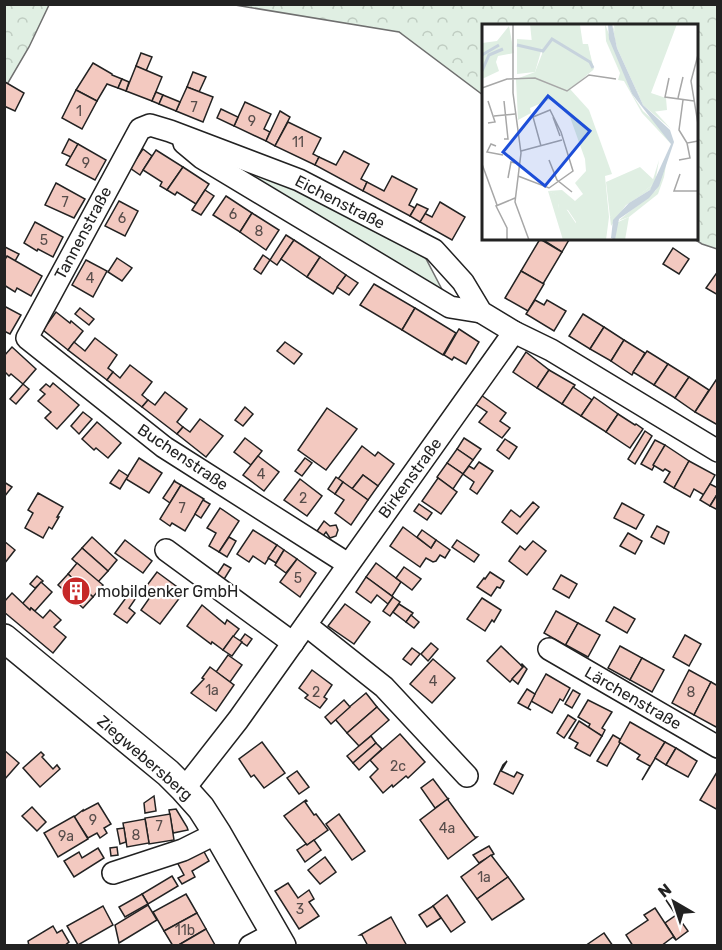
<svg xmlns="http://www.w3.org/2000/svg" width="722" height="950" font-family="Rubik,sans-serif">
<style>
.grass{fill:#e0efe3;stroke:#6f6f6f;stroke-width:1.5}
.forest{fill:url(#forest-crowns);stroke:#6f6f6f;stroke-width:1.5}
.building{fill:#f3c9c0;stroke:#222;stroke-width:1.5}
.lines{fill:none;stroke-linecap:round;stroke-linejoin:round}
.minor-casing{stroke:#222;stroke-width:24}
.major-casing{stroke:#222;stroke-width:30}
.minor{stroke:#fff;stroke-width:21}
.major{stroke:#fff;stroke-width:27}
.labels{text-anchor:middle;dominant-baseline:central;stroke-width:4.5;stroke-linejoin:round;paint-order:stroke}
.number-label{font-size:14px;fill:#564c4a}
.street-label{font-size:16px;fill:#222;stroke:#fff}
.poi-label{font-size:16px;fill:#222;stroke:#fff;text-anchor:start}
.inset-river{fill:none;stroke:#c7d3dd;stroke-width:3}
.inset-road{fill:none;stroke:#a7a7a7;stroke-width:1.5}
.view{fill:#1d4ed8;fill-opacity:0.15;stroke:#1d4ed8;stroke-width:3}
.inset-edge{fill:none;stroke:#222;stroke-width:3}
</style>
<defs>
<pattern id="forest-crowns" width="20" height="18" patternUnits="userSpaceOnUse" patternTransform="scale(1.5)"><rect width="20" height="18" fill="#e0efe3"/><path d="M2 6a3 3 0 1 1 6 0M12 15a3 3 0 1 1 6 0" fill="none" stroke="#c0cdc2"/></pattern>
</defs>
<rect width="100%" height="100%" fill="#fff"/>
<polygon class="grass" points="244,165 331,203 423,253 447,299 241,176"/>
<g class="forest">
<polygon points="5,5 49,5 29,47 5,88"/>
<polygon points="235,5 717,5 717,249 702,244 694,239 696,238 696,26 484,26 483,95 399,32"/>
</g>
<g class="building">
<polygon points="141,53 152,57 146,71 136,66"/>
<polygon points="93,63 112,74 112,75 122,79 118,88 107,84 97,101 76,90"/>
<polygon points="136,66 162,77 152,101 126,91"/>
<polygon points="193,72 206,77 199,92 187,87"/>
<polygon points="122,79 129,82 126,91 118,88"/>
<polygon points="5,82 24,93 15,111 4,106"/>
<polygon points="187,87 213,97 203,122 176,111"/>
<polygon points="76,90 97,101 82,129 62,118"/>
<polygon points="156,92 163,95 159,104 152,101"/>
<polygon points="163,95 180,102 176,111 159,104"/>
<polygon points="245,102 271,114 264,129 270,132 266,141 234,126"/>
<polygon points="221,109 238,117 234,126 217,118"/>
<polygon points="280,111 290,117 275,146 266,141"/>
<polygon points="288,122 321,138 313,154 319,157 315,165 275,146"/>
<polygon points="69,139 78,144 71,157 62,153"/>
<polygon points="78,144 106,160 95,180 66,165"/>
<polygon points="143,149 152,156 140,175 130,168"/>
<polygon points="156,150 183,167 167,190 160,186 162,182 143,170"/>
<polygon points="344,151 369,164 361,179 367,182 363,191 315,165 319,157 336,165"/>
<polygon points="183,167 209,184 196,204 177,192 175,195 167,190"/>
<polygon points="392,176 417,189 409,205 415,208 410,216 363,191 367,182 384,191"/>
<polygon points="56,183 85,199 74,218 45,205"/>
<polygon points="205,190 214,196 201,215 192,210"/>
<polygon points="226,196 252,213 240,232 213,215"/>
<polygon points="119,201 138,211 125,236 105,226"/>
<polygon points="440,202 465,217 452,240 420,222 424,213 432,217"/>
<polygon points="417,204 428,209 420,222 410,216"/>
<polygon points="252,213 279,230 266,250 240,232"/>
<polygon points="35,222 63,237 53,257 38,249 37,251 24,243"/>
<polygon points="286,235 294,240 277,265 270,260"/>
<polygon points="540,238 570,238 562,252"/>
<polygon points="540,239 562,252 543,284 521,271"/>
<polygon points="294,240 320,257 307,277 281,259"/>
<polygon points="5,247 19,254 15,261 4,256"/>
<polygon points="673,248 689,259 679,274 663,264"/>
<polygon points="263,255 270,260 261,274 254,269"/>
<polygon points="7,256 42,276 31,296 17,288 15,292 4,285 4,261"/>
<polygon points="320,257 346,275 333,294 307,277"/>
<polygon points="117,258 132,268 122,281 108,272"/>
<polygon points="86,260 107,271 93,297 72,285"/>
<polygon points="521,271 544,284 528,311 505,298"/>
<polygon points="718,271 718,295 706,288"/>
<polygon points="346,275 358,283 349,295 337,287"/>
<polygon points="374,284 415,308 402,330 360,305"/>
<polygon points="535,300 544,305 547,300 566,311 554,331 526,314"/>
<polygon points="4,306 21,315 10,334 4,331"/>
<polygon points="80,308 94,319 89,325 75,314"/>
<polygon points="415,308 456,333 443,355 402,330"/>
<polygon points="56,312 70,323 71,321 83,331 68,350 43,330"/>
<polygon points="583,314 604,327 590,349 569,336"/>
<polygon points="604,327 624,340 611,361 590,349"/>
<polygon points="459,329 479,342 466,364 454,357 452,360 444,355"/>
<polygon points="95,338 117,355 108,368 113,372 107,380 68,350 74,342 85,351"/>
<polygon points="624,340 645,353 632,375 611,361"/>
<polygon points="285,342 302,354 294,364 277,351"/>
<polygon points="12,347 36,369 23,384 11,374 9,376 4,371 4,356"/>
<polygon points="647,351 668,364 654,385 633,372"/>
<polygon points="526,352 549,370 537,388 513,372"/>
<polygon points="668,364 689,377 675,398 654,385"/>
<polygon points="130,365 152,382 142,395 148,400 142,407 107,380 113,372 120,378"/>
<polygon points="549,370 575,385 562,404 537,388"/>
<polygon points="689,377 709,390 695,412 675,398"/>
<polygon points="718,377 718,422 716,424 695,412"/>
<polygon points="53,383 79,405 57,429 45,418 51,412 38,401 45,394 40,390 46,384 50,387"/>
<polygon points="23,384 29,389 16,404 10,399"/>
<polygon points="573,387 592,400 581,416 562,404"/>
<polygon points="165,392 187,409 177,422 183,427 177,434 142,407 148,400 155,405"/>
<polygon points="481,395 506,413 500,421 510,428 502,438 479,422 487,412 475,404"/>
<polygon points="594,397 618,414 606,432 581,416"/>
<polygon points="245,407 253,414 243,426 235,420"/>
<polygon points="327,408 357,429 326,470 298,450"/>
<polygon points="83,412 92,419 79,434 71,426"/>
<polygon points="618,414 635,425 636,424 643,429 630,448 606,432"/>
<polygon points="200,419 223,436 206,457 177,434 183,427 190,432"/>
<polygon points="97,422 121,443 108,458 96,448 94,450 82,439"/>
<polygon points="645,431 652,436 635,464 628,459"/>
<polygon points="245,438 262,451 251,465 234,452"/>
<polygon points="464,438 481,449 473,460 457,449"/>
<polygon points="505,439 517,447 509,459 497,450"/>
<polygon points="655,440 665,445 652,470 641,464"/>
<polygon points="665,445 689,461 674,488 664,482 670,472 665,469 663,471 653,465"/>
<polygon points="362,446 375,456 378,452 394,464 378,486 363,475 352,489 338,479"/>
<polygon points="457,449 473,460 463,474 447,463"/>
<polygon points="258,456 279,472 264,491 243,475"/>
<polygon points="139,458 162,473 149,493 126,479"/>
<polygon points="305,458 312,463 302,476 295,471"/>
<polygon points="689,461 715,475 704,495 694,489 690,497 674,488"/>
<polygon points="479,462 493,471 477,494 470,489 474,482 463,474 469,466 474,469"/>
<polygon points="447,463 463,474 453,489 437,477"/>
<polygon points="119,470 128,476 120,489 110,483"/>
<polygon points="363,475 378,486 368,500 352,489"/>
<polygon points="336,477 343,482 335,494 328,489"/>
<polygon points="438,478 457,492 441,514 422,501"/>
<polygon points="300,479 322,496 307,516 284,500"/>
<polygon points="175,480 174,481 181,485 170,503 163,498"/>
<polygon points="4,482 12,487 4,497"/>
<polygon points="343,482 368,500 351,525 335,513 344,500 335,494"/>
<polygon points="710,484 718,488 718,493 710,506 700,500"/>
<polygon points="181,485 204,499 185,531 172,523 170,526 160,519"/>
<polygon points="38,493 63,507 57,517 59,517 52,529 49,527 43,538 25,528 33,513 28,510"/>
<polygon points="718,493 718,510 710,506"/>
<polygon points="203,500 210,504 201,518 195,514"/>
<polygon points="533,502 539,507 517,534 502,522 511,510 520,517"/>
<polygon points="622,503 644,515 636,529 614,518"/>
<polygon points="419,504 432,513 427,520 414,511"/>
<polygon points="220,508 239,521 219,552 209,546 216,533 207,528"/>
<polygon points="324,521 330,526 336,525 338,530 336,536 330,538 326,532 322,537 315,534"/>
<polygon points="657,526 669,532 664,544 651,537"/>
<polygon points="403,527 431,548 436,540 450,550 445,558 440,555 436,561 433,562 426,558 420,567 390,546"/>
<polygon points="253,530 277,545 265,564 253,556 249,562 237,554"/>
<polygon points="422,530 436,540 431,548 417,537"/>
<polygon points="628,533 642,541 635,554 620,546"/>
<polygon points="92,537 117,560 108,571 82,548"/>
<polygon points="229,537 236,541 227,557 219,552"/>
<polygon points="125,540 152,561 143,573 115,553"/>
<polygon points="457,540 479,555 474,562 452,547"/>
<polygon points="4,541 15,550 4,564"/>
<polygon points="533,541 546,551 527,575 509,561 520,546 525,550"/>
<polygon points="277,545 284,550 276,563 268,558"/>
<polygon points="82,548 108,571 98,582 72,559"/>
<polygon points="284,550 297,559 286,573 275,565"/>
<polygon points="297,559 316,573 300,597 280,582"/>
<polygon points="77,563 103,585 93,597 68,574"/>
<polygon points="376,563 401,582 392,596 366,577"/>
<polygon points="224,564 231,568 223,581 216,576"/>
<polygon points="404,567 421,579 412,590 396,578"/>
<polygon points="157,572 184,592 160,624 141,610 153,593 145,588"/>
<polygon points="490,572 504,581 500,588 497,587 491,596 477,587 484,578 485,579"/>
<polygon points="68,574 93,597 83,608 58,585"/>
<polygon points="561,575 577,584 569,598 553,589"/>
<polygon points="37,576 43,581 35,588 30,584"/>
<polygon points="366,577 393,597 388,604 377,595 371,603 356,592"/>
<polygon points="41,582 52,592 35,611 31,608 30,610 23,604 23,603"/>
<polygon points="131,591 138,595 129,608 135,613 127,623 114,614"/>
<polygon points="12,593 30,610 31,608 43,618 50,610 61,620 54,627 66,637 53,653 4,612 4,602"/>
<polygon points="393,597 400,602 390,616 383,611"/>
<polygon points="482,598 501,610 494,622 492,620 485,631 467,619"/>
<polygon points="345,604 370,622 354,644 328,626"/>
<polygon points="399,604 413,613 406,622 393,612"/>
<polygon points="202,605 225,624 227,620 239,629 223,650 212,642 211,644 187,626"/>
<polygon points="614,607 635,619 627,633 606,621"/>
<polygon points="556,611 578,623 565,646 565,645 544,633"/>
<polygon points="411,615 419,622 414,628 406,622"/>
<polygon points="578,623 600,635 588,657 566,645 565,646"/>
<polygon points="245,634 252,639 247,646 240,641"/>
<polygon points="685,635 701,644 689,666 673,657"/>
<polygon points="233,636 242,642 232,656 223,650"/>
<polygon points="431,643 438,649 428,661 421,654"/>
<polygon points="501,646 523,667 510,682 487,661"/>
<polygon points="620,646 642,658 630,680 608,668"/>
<polygon points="412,648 420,654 411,665 403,659"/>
<polygon points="228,655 242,665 230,682 216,672"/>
<polygon points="642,658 664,670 652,692 630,680"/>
<polygon points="433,659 455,678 432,703 410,684"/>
<polygon points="522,664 527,669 518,684 512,679 523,667 521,665"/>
<polygon points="210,667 234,685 216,711 191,693 204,679 202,678"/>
<polygon points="312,670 332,685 324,697 327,699 320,708 305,698 308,695 299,688"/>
<polygon points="689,670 711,682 694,715 672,703"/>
<polygon points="546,674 570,688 563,701 560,699 552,713 531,701"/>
<polygon points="711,682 718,686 718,723 716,727 694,715"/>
<polygon points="527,689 535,694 528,708 531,710 518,703"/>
<polygon points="573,690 580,694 572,708 565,704"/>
<polygon points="366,693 377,707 347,733 335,719"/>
<polygon points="344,700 350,707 331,724 325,717"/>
<polygon points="588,700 612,712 602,728 605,730 602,736 588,728 590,724 578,717"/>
<polygon points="377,707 389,720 359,746 347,733"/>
<polygon points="568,715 576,720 564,738 557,733"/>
<polygon points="579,721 602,736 590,756 575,748 578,743 569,738"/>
<polygon points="630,722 665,742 642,780 650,766 637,759 640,755 619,742"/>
<polygon points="400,734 425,762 408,778 406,776 393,787 392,785 383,793 370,777 378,769 370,760"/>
<polygon points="613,735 620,739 619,742 620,743 607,766 597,761"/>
<polygon points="371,736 376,743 353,763 347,756"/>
<polygon points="262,742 285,773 264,788 254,775 251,777 239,759"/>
<polygon points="665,742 676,748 666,765 655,758"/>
<polygon points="376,743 382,749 359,770 353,763"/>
<polygon points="676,748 697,761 688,777 666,765"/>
<polygon points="4,750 19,763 4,780"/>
<polygon points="41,752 44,755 42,757 53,769 57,765 60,769 40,787 23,768"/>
<polygon points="507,761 501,771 514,777 517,772 523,775 513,794 494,784 503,765"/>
<polygon points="297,771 309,787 299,794 287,778"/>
<polygon points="717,772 718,772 718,810 700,800"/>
<polygon points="433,779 448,799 435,808 421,788"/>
<polygon points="154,796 156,811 145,813 144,803"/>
<polygon points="449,798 448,800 475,837 477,837 448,859 420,820"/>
<polygon points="306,800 307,801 305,802 314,815 316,814 328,830 307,845 284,816"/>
<polygon points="98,803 111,824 104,828 107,833 100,838 97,833 88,838 74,817 83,810 83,811"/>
<polygon points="32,807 46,822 37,831 22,816"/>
<polygon points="176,809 187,827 188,830 173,833 169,810"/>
<polygon points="170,814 174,840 149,844 145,818"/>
<polygon points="339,814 365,851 352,860 326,824"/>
<polygon points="74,816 88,839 58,857 44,833"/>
<polygon points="145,819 149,843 127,847 123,823"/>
<polygon points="124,828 126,842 120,844 117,829"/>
<polygon points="314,840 321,850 305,862 297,850 306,844 307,845"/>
<polygon points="489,846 494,854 479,863 473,855"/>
<polygon points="117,847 118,855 111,856 110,848"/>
<polygon points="98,848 104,858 74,877 64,861 79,852 82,858"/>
<polygon points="202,848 209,861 192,871 195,877 182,884 178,878 184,875 177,862"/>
<polygon points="491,855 508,877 477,899 461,877"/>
<polygon points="325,857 336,872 320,884 308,870"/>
<polygon points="172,876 178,886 148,904 142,894"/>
<polygon points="508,877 524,899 492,920 477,899"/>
<polygon points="288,883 298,898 309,890 314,899 309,902 319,916 299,929 275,891"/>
<polygon points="142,894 148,904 125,917 119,907"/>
<polygon points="186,894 197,913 164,931 153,912"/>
<polygon points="447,895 465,922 451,932 433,906"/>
<polygon points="666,900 688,931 676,940 665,923 676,915"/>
<polygon points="148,905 157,920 119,943 115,925"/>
<polygon points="103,906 113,925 78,945 67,926"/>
<polygon points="433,906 441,918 427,927 419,915"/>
<polygon points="655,908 676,940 673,937 661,946 633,946 626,935 648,920 644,915"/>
<polygon points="197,913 206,929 177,946 173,946 164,931"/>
<polygon points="391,917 407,946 368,946 362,935 360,935"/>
<polygon points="53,926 57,933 62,930 69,942 64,946 29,946 28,941"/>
<polygon points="206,929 215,945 177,946"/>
<polygon points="604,933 613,946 585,946"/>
</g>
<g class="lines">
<g class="minor-casing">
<g id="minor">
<polyline points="184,143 202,158 450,307 481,312"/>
<polyline points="166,550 293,643"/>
<polyline points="348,564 164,447 27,338 140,129 150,125 170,131 299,180 434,250 463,282 481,312 514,332 551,350 718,451"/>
<polyline points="306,625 384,687 467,776"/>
<polyline points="549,649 718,747"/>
<polyline points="184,789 238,720 514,332"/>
<polyline points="113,873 183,850 217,833"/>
<polyline points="250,946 275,933"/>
</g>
</g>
<g class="major-casing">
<polyline id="major" points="4,638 168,773 184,789 201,808 217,833 282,946"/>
</g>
<use href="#minor" class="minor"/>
<use href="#major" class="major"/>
</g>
<defs>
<g id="building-disc" transform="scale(1.5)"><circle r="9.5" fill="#c62828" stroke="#fff"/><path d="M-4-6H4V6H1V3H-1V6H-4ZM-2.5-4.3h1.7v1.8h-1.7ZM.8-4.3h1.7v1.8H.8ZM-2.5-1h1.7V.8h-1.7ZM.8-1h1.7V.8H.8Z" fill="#fff"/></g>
</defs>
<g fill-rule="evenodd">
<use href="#building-disc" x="76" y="591"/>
</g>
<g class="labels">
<g class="number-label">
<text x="194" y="107">7</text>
<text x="79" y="111">1</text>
<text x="252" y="121">9</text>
<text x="298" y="142">11</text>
<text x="86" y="163">9</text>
<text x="65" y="202">7</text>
<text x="233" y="214">6</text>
<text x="122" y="218">6</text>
<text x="259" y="231">8</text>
<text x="44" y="240">5</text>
<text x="90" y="278">4</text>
<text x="261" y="474">4</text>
<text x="303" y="498">2</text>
<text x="182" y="508">7</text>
<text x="298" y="578">5</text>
<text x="433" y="681">4</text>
<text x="212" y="690">1a</text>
<text x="316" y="692">2</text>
<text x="691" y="692">8</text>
<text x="398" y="766">2c</text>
<text x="93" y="820">9</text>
<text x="159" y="826">7</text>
<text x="447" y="828">4a</text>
<text x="136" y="835">8</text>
<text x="66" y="836">9a</text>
<text x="484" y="877">1a</text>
<text x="300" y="909">3</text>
<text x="185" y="930">11b</text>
</g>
<g class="street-label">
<text transform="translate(340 202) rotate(27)">Eichenstraße</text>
<text transform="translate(83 233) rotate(-62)">Tannenstraße</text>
<text transform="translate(183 457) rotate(34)">Buchenstraße</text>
<text transform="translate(410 478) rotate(-54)">Birkenstraße</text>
<text transform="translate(633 698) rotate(30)">Lärchenstraße</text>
<text transform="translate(145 758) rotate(41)">Ziegwebersberg</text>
</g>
<g class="poi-label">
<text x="97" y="591">mobildenker GmbH</text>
</g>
</g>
<g transform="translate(482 24)">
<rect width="216" height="216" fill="#fff"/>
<path d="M132,0H195L169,69L184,74L185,86L170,88L157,70L133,16ZM27,2L32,29L16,32L14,38L17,47L0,55V19L15,17ZM35,15L50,16L60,24L53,48L35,50ZM158,143L172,156L169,162L128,193L124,158ZM66,167L75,171L77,184L83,183L97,204L112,216H81ZM147,193L143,216H133L134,199Z" fill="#e0efe3"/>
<path d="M48,0H91L99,20H106L111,46L88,65L107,86L130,150L123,152L127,193L124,216H112L92,204L94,198L86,186L77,184L74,171L66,167L80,166L93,177L101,170L93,159L104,147L103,135L88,93L69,75L48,84L49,89L36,96L34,55L53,48L60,30V24L50,19ZM123,0L150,70L161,87L183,107L189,120L160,89L142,57L136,56L138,49L124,17ZM130,0L157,70L189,105L161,81L135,24ZM185,135L182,153L176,170L147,193L136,197L174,166ZM177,136L173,159L168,166L144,181L129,202L128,193L133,188L169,162Z" fill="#e0efe3"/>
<path d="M51,0H104L98,1L101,21L106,22L112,45L85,66L56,54L62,24L50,16Z" fill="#e0efe3"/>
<path d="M126,0H130L135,24L161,81L188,106L192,118L177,162L167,174L137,195L133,216L129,214L131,196L147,179L168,166L189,120L150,70L127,15Z" fill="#c7d3dd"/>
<path class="inset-river" d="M35,21L61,27L70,15L108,38L111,44M0,31L17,21M0,47L7,31L21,25"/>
<path class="inset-road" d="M31,0V69L39,129L33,178L47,216M216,31L209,57L216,100M187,54L183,73L212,77M0,64L25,55L53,54L85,67L107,51L134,55M196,74L201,53M201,76L197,106L205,119M6,77L13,98L6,99M22,77L26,115H22M12,92L33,90M71,93L78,112M14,122L9,120L5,128L21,131M39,127L80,116M67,136L75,156L90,168M197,136L208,134L205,119L216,117M0,140L15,181M198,150L192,167H216M36,152L67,164L91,147L79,108L68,86L51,93L59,122M26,154L29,138L38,140M25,216V204L14,182L33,174"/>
<path class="view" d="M66,72L108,107L63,162L21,128Z"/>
<rect width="216" height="216" class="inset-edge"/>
</g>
<rect width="722" height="950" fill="none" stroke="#222222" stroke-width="12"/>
<g transform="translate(674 902) rotate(321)" stroke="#ffffff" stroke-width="4.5" paint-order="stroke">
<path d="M0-4.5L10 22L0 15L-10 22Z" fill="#222222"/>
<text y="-9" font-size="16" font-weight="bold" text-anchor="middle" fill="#222222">N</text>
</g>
</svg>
